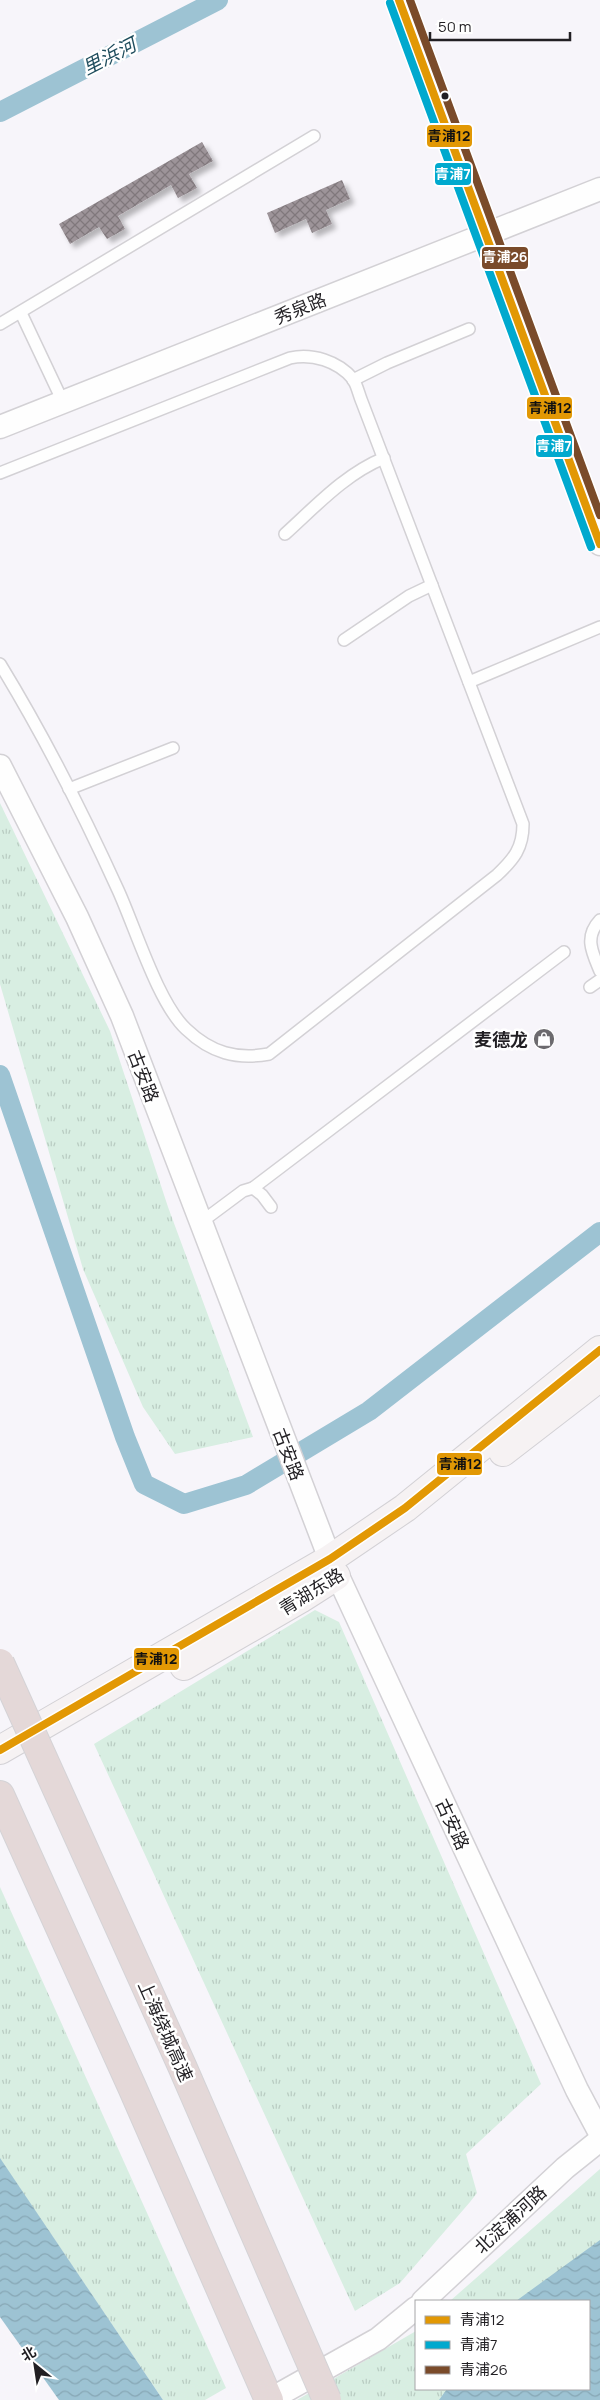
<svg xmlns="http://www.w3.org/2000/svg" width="600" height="2400" font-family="Manrope,'Noto Sans SC',sans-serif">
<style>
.park{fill:url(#park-tufts)}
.water{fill:url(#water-waves)}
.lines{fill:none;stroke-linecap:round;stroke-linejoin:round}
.canal{stroke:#9dc3d3;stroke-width:20}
.building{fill:url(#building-cross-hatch);filter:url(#shadow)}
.service-casing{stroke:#d3d1d5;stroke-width:14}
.minor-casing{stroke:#d3d1d5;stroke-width:25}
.secondary-casing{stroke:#d3d1d5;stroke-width:30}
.motorway-casing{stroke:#d4d3d6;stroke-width:30}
.service{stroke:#fefefe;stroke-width:11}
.minor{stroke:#fefefe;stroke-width:22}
.secondary{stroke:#f6f2f3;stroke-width:28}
.motorway{stroke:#e4d8d8;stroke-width:28}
.motorway-bridge-casing{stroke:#d4d3d6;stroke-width:30;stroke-linecap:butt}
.motorway-bridge{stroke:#e4d8d8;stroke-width:28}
.bus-1-casing{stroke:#fff;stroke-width:11}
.bus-2-casing{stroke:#fff;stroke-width:11}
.bus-3-casing{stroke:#fff;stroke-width:11}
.bus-1{stroke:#e29804;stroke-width:8}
.bus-2{stroke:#00a9ce;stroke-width:8}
.bus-3{stroke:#7a4b2a;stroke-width:8}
.bus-dot{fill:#211f23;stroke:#fff;stroke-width:2}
.labels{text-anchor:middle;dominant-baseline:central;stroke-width:5;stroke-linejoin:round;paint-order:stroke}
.street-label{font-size:18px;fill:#211f23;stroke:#fff}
.poi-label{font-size:18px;font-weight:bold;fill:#211f23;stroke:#fff;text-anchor:end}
.water-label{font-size:19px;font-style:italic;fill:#1f4d5d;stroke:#fff}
.line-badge{stroke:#fff;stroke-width:2}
.badge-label{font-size:14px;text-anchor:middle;font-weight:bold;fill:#fff}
.pale-badge-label{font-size:14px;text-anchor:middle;font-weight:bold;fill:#111}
</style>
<defs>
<pattern id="park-tufts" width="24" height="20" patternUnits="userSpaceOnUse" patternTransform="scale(1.25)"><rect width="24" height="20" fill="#d8eee2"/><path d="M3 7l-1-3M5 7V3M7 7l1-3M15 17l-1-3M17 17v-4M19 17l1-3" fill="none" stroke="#b9ccc2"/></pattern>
<pattern id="water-waves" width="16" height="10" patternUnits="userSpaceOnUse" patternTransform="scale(1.25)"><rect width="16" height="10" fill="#9dc3d3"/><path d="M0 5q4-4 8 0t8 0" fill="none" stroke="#87a7b5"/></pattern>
<pattern id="building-cross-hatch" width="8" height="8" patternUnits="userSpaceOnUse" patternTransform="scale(1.25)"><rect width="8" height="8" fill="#9d9499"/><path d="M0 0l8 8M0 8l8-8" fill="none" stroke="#80787c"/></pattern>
<filter id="shadow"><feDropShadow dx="4.5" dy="4.5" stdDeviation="2.5" flood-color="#0004"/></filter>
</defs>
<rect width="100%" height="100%" fill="#f7f5fa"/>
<g class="park">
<polygon points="0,803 110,1031 168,1207 253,1437 175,1454 143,1407 83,1269 0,984"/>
<polygon points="315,1610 339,1622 541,2084 466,2154 477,2193 470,2202 400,2283 355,2311 94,1744"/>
<polygon points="0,1887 226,2388 205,2400 163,2400 0,2159"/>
<polygon points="600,2169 600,2400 297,2400 416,2331 416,2389 589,2389 589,2301 450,2301"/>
</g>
<g class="water">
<polygon points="0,2158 163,2400 59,2400 0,2317"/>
<polygon points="600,2240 600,2400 439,2400 447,2389 589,2389 589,2301 516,2301"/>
</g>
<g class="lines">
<g class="canal">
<polyline points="0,112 218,0"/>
<polyline points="0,1075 125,1437 144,1484 184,1504 246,1485 369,1411 600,1232"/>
</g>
</g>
<g class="building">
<polygon points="202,142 213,161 189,174 197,188 178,198 171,185 118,216 125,229 107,239 99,227 70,244 59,224"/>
<polygon points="342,180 350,199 326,210 332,224 312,233 306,219 275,233 267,213"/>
</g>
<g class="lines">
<g class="service-casing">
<g id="service">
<polyline points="21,313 63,402"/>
<polyline points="0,324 314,136"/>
<polyline points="353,380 387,363 469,329"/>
<path d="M0,473L290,358C312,353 338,361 353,379C357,385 359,395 362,402L523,824C523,848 514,859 497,875L269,1054C237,1060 211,1053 186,1029C158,1003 135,927 118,890C83,813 44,736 0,664"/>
<path d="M285,534C316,506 345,474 384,458"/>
<polyline points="344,640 409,596 432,585"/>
<polyline points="469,682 600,627"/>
<polyline points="69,789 173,748"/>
<path d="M600,920C584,937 592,952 600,971"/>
<polyline points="590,987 600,980"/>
<polyline points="253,1188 564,952"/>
<polyline points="200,1223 243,1191 253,1188 262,1195 271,1207"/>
</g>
</g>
<g class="minor-casing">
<g id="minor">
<polyline points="399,0 600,544"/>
<polyline points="0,427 600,189"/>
<polyline points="0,766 77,917 122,1016 330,1559 577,2090 600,2133"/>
<polyline points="423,2301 565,2168 600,2140"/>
<polyline points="269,2400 378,2339 416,2308"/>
</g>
</g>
<g class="secondary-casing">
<g id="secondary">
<polyline points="503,1452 600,1377"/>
<polyline points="184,1666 300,1599 336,1576"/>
<polyline points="0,1750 330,1559 405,1508 600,1350"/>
</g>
</g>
<g class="motorway-casing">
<polyline id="motorway" points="0,1795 132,2087 269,2400"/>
</g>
<use href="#service" class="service"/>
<use href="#minor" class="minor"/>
<use href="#secondary" class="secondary"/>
<use href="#motorway" class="motorway"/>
<g class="motorway-bridge-casing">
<polyline id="motorway-bridge" points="0,1663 182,2066 327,2400"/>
</g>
<use href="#motorway-bridge" class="motorway-bridge"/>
<g class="bus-1-casing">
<g id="bus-1">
<polyline points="399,0 600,544"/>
<polyline points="0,1750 330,1559 405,1508 600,1350"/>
</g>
</g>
<g class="bus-2-casing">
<polyline id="bus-2" points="390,3 591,547"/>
</g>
<g class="bus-3-casing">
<polyline id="bus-3" points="410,0 600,515"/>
</g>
<use href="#bus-1" class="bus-1"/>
<use href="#bus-2" class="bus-2"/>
<use href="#bus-3" class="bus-3"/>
</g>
<defs>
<g id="shop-disc" transform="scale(1.125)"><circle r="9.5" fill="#6c6a6e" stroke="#fff"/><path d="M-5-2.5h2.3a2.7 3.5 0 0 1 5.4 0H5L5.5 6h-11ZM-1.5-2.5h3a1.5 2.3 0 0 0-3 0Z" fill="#fff"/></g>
</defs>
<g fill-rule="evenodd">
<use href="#shop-disc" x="544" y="1039"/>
</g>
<circle class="bus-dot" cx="445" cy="96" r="4.5"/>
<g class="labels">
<g class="street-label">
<text transform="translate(300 308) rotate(-22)">秀泉路</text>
<text transform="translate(144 1076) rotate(69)">古安路</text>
<text transform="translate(289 1454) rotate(69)">古安路</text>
<text transform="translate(311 1591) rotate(-32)">青湖东路</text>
<text transform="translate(453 1824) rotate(65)">古安路</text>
<text transform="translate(166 2031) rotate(66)">上海绕城高速</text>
<text transform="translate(510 2219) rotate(-43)">北淀浦河路</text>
</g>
<g class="poi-label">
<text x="528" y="1039">麦德龙</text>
</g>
<g class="water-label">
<text transform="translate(109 56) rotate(-27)">里浜河</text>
</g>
</g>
<g class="line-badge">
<rect x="426" y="124" width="47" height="24" rx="5" fill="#e29804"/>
<rect x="434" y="162" width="38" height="24" rx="5" fill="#00a9ce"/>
<rect x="481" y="246" width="48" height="24" rx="5" fill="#7a4b2a"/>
<rect x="526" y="396" width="47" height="24" rx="5" fill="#e29804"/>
<rect x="535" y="434" width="38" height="24" rx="5" fill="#00a9ce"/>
<rect x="436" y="1452" width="47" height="24" rx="5" fill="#e29804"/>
<rect x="133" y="1647" width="47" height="24" rx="5" fill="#e29804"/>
</g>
<g class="badge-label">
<text x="453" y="179">青浦7</text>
<text x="505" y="262">青浦26</text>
<text x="554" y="451">青浦7</text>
</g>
<g class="pale-badge-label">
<text x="449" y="141">青浦12</text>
<text x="550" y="413">青浦12</text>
<text x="460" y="1469">青浦12</text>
<text x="156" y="1664">青浦12</text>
</g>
<rect x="415" y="2300" width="175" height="90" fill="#ffffff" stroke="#a6a5a7"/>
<rect x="425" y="2316" width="25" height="8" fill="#e29804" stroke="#a6a5a7"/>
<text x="460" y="2325" font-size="15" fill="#211f23">青浦12</text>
<rect x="425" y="2341" width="25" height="8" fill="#00a9ce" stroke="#a6a5a7"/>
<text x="460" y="2350" font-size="15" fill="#211f23">青浦7</text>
<rect x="425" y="2366" width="25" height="8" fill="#7a4b2a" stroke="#a6a5a7"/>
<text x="460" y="2375" font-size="15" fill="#211f23">青浦26</text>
<g transform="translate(35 2365) rotate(330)" stroke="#ffffff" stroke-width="4" paint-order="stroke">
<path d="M0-4L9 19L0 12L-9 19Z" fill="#211f23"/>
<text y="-8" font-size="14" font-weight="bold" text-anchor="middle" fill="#211f23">北</text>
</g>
<path d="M430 32v8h140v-8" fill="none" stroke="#211f23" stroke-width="2.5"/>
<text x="438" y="32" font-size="15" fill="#211f23" stroke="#ffffff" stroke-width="4" paint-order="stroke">50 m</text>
</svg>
